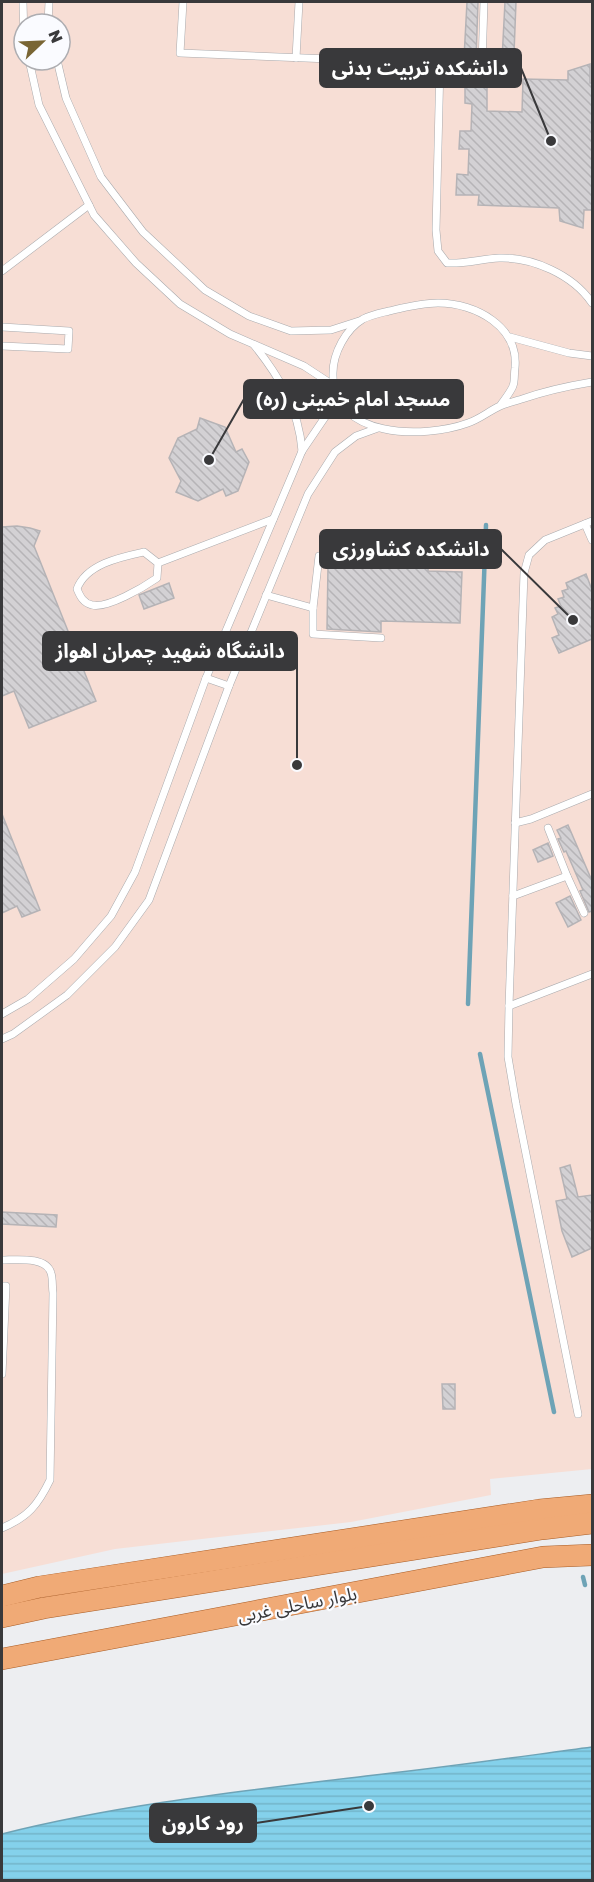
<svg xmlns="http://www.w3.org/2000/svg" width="594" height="1882" font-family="'Golos Text','Noto Sans Arabic',sans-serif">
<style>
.education{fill:#f7ded5;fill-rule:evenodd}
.water{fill:url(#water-rules);stroke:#6ea3b6;stroke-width:1.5}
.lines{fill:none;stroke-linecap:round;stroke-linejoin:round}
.stream{stroke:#6ea3b6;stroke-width:4.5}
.building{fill:url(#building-back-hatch);stroke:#b5b3b6;stroke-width:1.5}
.service-casing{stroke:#a9aaad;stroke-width:8}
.primary-casing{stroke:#a95d26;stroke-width:22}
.service{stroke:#fff;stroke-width:7}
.primary{stroke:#f0aa76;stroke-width:21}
.labels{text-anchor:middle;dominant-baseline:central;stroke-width:4.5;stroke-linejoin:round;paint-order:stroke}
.street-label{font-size:18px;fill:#39393b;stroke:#fafbff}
.leader{fill:none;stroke:#39393b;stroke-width:2}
.callout-dot{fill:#39393b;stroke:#fafbff;stroke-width:2}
.callout{fill:#39393b;stroke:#39393b;stroke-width:2}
.callout-label{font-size:20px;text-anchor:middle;font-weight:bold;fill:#fff}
</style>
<defs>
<pattern id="water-rules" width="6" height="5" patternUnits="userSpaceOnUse" patternTransform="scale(1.5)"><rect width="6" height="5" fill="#84d1eb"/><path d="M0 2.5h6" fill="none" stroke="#73b4ca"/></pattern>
<pattern id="building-back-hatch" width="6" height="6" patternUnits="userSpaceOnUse" patternTransform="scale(1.5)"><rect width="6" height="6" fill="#d3d1d4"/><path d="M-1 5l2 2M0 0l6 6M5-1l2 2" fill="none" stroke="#b6b4b7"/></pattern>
</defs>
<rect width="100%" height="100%" fill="#edeef1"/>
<path class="education" d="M2,2H592V1469L490,1479L491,1495L351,1522L115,1549L2,1574ZM24,24H60V60H24Z"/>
<path class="water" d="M592,1747V1880H2V1834C121,1804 244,1791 366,1776C442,1768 517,1757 592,1747Z"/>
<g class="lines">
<g class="stream">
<polyline points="468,1004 486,525"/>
<polyline points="480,1054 554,1412"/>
<polyline points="583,1577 585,1585"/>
</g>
</g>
<g class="building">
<polygon points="467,2 478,2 476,59 464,58"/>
<polygon points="505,2 516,2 513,79 501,79"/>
<polygon points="590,64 590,83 592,83 592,210 584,210 583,228 560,221 559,208 478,205 479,195 456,195 457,174 468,175 469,149 459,149 460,131 471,131 472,104 465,103 465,87 487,87 487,111 522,112 523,79 568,80 568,71"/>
<polygon points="200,418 225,427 236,452 242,449 249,462 238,491 226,496 223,489 198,501 176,492 181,481 169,458 178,438 197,429"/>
<polygon points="17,526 30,528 40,531 34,546 96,701 29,728 14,691 2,696 2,527"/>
<polygon points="403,558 428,558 428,571 462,572 460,623 381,621 381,632 327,629 328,566 403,568"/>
<polygon points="586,574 592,590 592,639 559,653 552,638 559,635 552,617 558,614 555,608 561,606 558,599 564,597 562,591 568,589 566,583"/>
<polygon points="169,583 174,598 144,609 139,595"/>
<polygon points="2,814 40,910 22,917 17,906 2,913"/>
<polygon points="568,825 592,881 592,911 589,912 580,891 583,890 566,851 564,852 558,839 561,838 557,830"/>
<polygon points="548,843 553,856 538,862 533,850"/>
<polygon points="570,896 581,920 568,927 556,903"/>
<polygon points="570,1165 578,1197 592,1195 592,1248 572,1257 562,1231 556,1201 567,1199 560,1168"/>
<polygon points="2,1212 57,1215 56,1227 2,1224"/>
<polygon points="442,1384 455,1384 455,1409 443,1409"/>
</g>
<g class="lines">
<g class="service-casing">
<g id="service">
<polyline points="23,2 24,39"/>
<polyline points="183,2 180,53 482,65 484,2"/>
<polyline points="48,24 49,2"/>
<polyline points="296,58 299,2"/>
<polyline points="29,60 39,105 94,215 136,263 180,304 230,334 304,366 333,385"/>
<polyline points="57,60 66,98 101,177 143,232 205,290 249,316 291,331 331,330 359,321"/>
<path d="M440,64L436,230L438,251L447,263C466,264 481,259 499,258C533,257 573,275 592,303"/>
<polyline points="2,271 89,205"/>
<polyline points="2,327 69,331 68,349 2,346"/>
<polyline points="510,337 569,353 592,356"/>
<path d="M254,345C279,376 299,409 302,451"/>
<path d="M500,406C504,400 510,393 513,386C515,381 514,374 515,368C519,327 476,303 438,303C421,303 406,307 389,311C381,313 371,315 363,319C346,329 333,353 333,373C331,439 424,439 468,423C480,419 489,411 500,406C507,403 515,401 522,399C545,391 568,386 592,382"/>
<polyline points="585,524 592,540"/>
<path d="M144,552L158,563L157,578C144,587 107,609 92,605C83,603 80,596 77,589C86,564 121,557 144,552Z"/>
<polyline points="158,563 273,519"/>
<polyline points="266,595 313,608 319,556"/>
<polyline points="313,608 313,634 381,638"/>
<polyline points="222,640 244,650"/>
<polyline points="206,678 229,686"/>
<polyline points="515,823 531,819 592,794"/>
<polyline points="548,828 567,876"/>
<polyline points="513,896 567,876 584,913"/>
<polyline points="509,1006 592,974"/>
<polyline points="2,1014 28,999 74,959 111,916 135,872 206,678 295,468 302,451 338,398"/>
<polyline points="2,1039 13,1034 67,995 115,947 149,900 229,686 308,494 335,452 356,436 378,428"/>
<path d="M2,1260C16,1260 46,1256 51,1273C53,1279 52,1287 53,1293L50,1480C38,1505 28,1517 2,1528"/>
<polyline points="2,1286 6,1286 2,1374"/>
<polyline points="578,1414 516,1104 508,1057 509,1006 524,573 529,555 545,540 592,521"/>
</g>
</g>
<g class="primary-casing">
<g id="primary">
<polyline points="2,1596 39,1587 539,1510 592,1505"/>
<polyline points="2,1617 44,1608 542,1529 592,1523"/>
<polyline points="2,1659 543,1557 592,1555"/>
</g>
</g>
<use href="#service" class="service"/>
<use href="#primary" class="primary"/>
</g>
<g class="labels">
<g class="street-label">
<text transform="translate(297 1604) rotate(-11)">بلوار ساحلی غربی</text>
</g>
</g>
<path class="leader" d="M551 141L521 68M209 460L244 399M573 620L501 549M297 765L297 651M369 1806L256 1823"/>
<g class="callout-dot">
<circle cx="551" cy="141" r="6"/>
<circle cx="209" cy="460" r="6"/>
<circle cx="573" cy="620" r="6"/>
<circle cx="297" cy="765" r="6"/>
<circle cx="369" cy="1806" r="6"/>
</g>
<g class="callout">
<rect x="320" y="49" width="201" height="38" rx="6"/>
<rect x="244" y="380" width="219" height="38" rx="6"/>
<rect x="320" y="530" width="181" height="38" rx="6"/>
<rect x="43" y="632" width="254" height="38" rx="6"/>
<rect x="150" y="1804" width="106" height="38" rx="6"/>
</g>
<g class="callout-label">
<text x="420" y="75">دانشکده تربیت بدنی</text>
<text x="353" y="406">مسجد امام خمینی (ره)</text>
<text x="411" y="556">دانشکده کشاورزی</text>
<text x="170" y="658">دانشگاه شهید چمران اهواز</text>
<text x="203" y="1830">رود کارون</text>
</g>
<rect width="594" height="1882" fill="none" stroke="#39393b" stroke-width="6"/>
<g transform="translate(42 42) rotate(67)"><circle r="28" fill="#fafbff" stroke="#adadb1" stroke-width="1.5"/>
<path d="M0-4.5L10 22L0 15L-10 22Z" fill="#796534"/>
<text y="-9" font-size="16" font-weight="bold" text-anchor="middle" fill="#39393b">N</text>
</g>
</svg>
